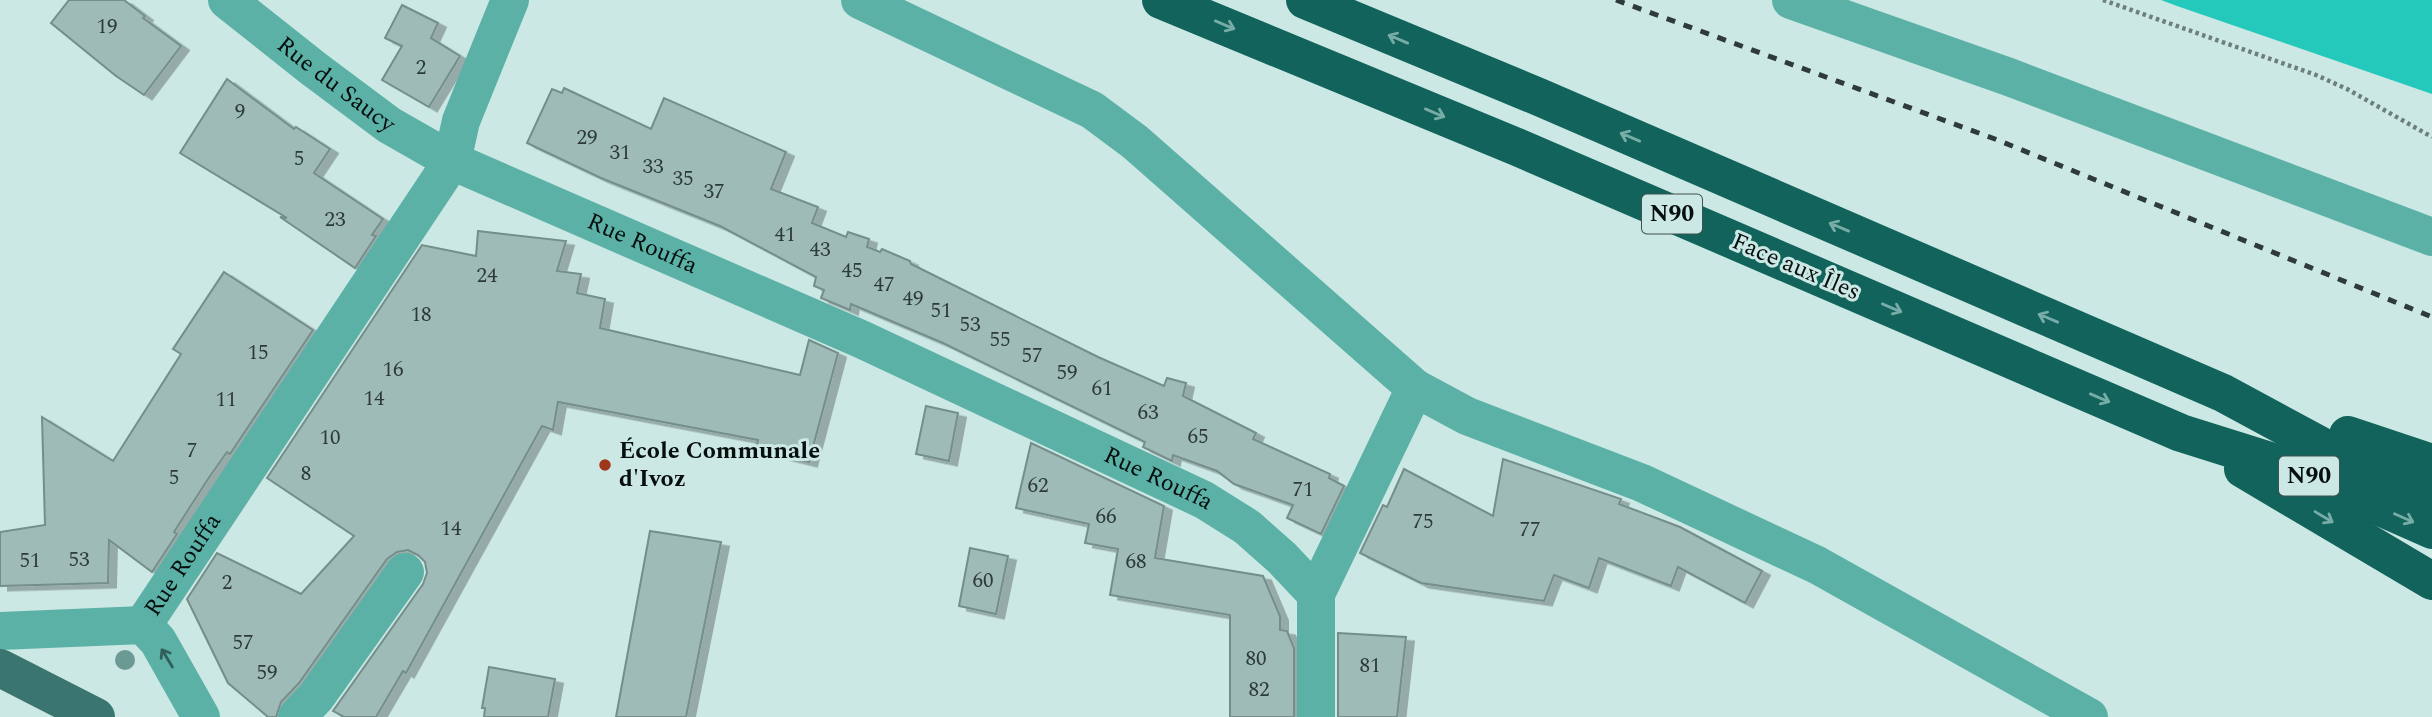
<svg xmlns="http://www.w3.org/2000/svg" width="2432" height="717" font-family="Spectral,serif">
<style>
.water{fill:#25c9bb}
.building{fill:#9fbbb7;stroke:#748e8a;stroke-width:2;filter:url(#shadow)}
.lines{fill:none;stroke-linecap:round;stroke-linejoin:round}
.path{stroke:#6c7f7c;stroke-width:4.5;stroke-dasharray:3.5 3.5;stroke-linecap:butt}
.minor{stroke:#5cb1a7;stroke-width:38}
.major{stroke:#3a756f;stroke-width:38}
.highway{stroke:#11635c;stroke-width:38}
.rail{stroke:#2f3b3a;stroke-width:5;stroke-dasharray:9 9;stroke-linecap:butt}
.tree{fill:#6b9994}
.oneway{stroke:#78aca7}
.oneway2{stroke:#31605a}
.poi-dot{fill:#9f371b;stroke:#cce8e4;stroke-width:2.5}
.labels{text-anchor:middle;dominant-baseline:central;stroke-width:6;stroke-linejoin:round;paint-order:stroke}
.number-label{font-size:21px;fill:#2c3a38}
.shield{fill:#cce8e4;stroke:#41504e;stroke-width:2}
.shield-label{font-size:23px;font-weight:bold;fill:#060f0e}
.street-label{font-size:24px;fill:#060f0e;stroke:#cce8e4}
.poi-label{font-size:24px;font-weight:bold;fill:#060f0e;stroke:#cce8e4;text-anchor:start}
</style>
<defs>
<filter id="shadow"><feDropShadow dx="8" dy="4.5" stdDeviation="0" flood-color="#0004"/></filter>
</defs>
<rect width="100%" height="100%" fill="#cce8e4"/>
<polygon class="water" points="2161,0 2432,0 2432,94 2177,6"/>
<g class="building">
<polygon points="69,0 124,0 145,16 143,18 181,46 144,95 116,76 51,23"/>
<polygon points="402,5 438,23 431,38 460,56 429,107 382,80 402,46 385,38"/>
<polygon points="227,79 294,129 296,127 330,149 314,173 383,219 372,235 376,236 355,268 280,217 287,218 180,153"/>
<polygon points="564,88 651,129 664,98 786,152 771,189 818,207 812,223 846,237 848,232 869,239 867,247 880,252 882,249 910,261 911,264 1098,357 1164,386 1167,378 1186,383 1183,396 1256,433 1253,439 1330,474 1329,478 1344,486 1321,534 1287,518 1293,505 1234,484 1217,471 1173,455 1172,461 1143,447 1145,442 943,343 851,304 850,310 821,298 824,290 814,286 816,277 720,226 601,178 527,143 552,89 562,93"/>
<polygon points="478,231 566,241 557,271 581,274 577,293 605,299 600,328 800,375 809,340 838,353 809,462 756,449 758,440 558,402 553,430 542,426 406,673 403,671 376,717 344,717 333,711 423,584 427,573 425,562 418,555 408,550 397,552 387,559 299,683 281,702 276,717 268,717 228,683 187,599 217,553 301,594 354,536 267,478 422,245 476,256"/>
<polygon points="224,272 313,330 230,454 227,452 208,479 174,532 177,534 152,572 109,540 108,583 0,586 0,532 45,525 42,417 113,461 181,354 173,349"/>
<polygon points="926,406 958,413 949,461 916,454"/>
<polygon points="1031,443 1164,506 1155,558 1263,576 1280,616 1280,630 1287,631 1294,648 1294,717 1230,717 1230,615 1110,595 1118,549 1085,543 1089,524 1016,508"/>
<polygon points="1503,459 1621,499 1619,504 1680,527 1762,571 1745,603 1678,567 1671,586 1599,558 1589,588 1554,575 1544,601 1421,583 1360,553 1383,505 1387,507 1404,469 1493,516"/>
<polygon points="650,531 721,542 686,717 616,717"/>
<polygon points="970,548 1008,556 996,614 959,606"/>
<polygon points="1338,633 1406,637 1397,717 1338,717"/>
<polygon points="489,667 555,679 548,717 484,717 485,708 482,708"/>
</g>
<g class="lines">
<polyline class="path" points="2103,0 2316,75 2347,89 2432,137"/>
<g class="minor">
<path id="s1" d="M227,0L314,69L389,125L452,161L461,121L510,0"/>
<polyline points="860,0 1092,110 1135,142 1415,388 1467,416 1642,483 1817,565 2089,717"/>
<polyline points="1791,0 2009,77 2432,237"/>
<polyline points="1316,594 1415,388"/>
<path id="s2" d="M143,625L452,161L863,340L1204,500L1247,527L1282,558L1316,594V717"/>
<polyline points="0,631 143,625 158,641 201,717"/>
<polyline points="297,717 316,697 405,572"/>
</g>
<polyline class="major" points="0,668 96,717"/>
<g class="highway">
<polyline points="1161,0 1517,147 2181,433 2292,468 2432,530"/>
<polyline points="1305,0 1539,97 2223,393 2336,454 2432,496"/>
<polyline points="2348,435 2432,463"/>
<polyline points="2243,469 2432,581"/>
</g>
<polyline class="rail" points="1616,0 1995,139 2432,317"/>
</g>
<circle class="tree" cx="125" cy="660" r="10"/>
<defs><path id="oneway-shaft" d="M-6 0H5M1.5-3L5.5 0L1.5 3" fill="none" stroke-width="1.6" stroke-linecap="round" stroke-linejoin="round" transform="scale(1.75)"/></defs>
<g class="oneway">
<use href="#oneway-shaft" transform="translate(1225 25) rotate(23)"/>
<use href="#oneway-shaft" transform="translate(1398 39) rotate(-157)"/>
<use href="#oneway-shaft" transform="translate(1435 113) rotate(23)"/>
<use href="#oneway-shaft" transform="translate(1630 137) rotate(-157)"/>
<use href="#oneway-shaft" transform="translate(1839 227) rotate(-157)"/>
<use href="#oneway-shaft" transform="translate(1892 308) rotate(23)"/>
<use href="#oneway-shaft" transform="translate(2048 318) rotate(-157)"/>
<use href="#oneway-shaft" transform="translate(2100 398) rotate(23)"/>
<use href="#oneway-shaft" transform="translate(2324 517) rotate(31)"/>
<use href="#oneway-shaft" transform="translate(2404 518) rotate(24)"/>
</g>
<use class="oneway2" href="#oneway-shaft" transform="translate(167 658) rotate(-121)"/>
<circle class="poi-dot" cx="605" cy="465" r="7"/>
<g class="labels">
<g class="number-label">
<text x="107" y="27">19</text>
<text x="421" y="68">2</text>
<text x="240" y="112">9</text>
<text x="587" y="138">29</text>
<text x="620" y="153">31</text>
<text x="299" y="159">5</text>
<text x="653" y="167">33</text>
<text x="683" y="179">35</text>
<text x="714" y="192">37</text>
<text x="335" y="220">23</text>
<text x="785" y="235">41</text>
<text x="820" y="250">43</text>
<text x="852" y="271">45</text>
<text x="487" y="276">24</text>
<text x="884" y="285">47</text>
<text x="913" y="299">49</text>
<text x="941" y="311">51</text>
<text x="421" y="315">18</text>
<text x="970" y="325">53</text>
<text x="1000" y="340">55</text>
<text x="258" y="353">15</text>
<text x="1032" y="356">57</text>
<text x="393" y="370">16</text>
<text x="1067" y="373">59</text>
<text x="1102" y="389">61</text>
<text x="374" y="399">14</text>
<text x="226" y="400">11</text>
<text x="1148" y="413">63</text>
<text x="1198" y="437">65</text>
<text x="330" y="438">10</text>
<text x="192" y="451">7</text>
<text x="306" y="474">8</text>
<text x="174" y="478">5</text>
<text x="1038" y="486">62</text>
<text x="1303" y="490">71</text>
<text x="1106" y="517">66</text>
<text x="1423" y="522">75</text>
<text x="451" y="529">14</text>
<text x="1530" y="530">77</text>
<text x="79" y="560">53</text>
<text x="30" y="561">51</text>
<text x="1136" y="562">68</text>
<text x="983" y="581">60</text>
<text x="227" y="583">2</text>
<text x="243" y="643">57</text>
<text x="1256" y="659">80</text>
<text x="1370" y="666">81</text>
<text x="267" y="673">59</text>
<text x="1259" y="690">82</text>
</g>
<g class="shield">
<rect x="1642" y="194.5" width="60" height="39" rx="5"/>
<rect x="2279" y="456.5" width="60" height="39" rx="5"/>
</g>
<g class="shield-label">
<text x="1672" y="214">N90</text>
<text x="2309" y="476">N90</text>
</g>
<g class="street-label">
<text stroke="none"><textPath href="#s1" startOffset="138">Rue du Saucy</textPath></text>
<text stroke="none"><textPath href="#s2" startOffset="765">Rue Rouffa</textPath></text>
<text transform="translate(1796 267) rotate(23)">Face aux Îles</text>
<text stroke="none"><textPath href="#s2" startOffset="1332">Rue Rouffa</textPath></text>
<text stroke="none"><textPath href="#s2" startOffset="72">Rue Rouffa</textPath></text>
</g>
<g class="poi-label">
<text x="619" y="451">École Communale<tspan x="619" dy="28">d'Ivoz</tspan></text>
</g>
</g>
</svg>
